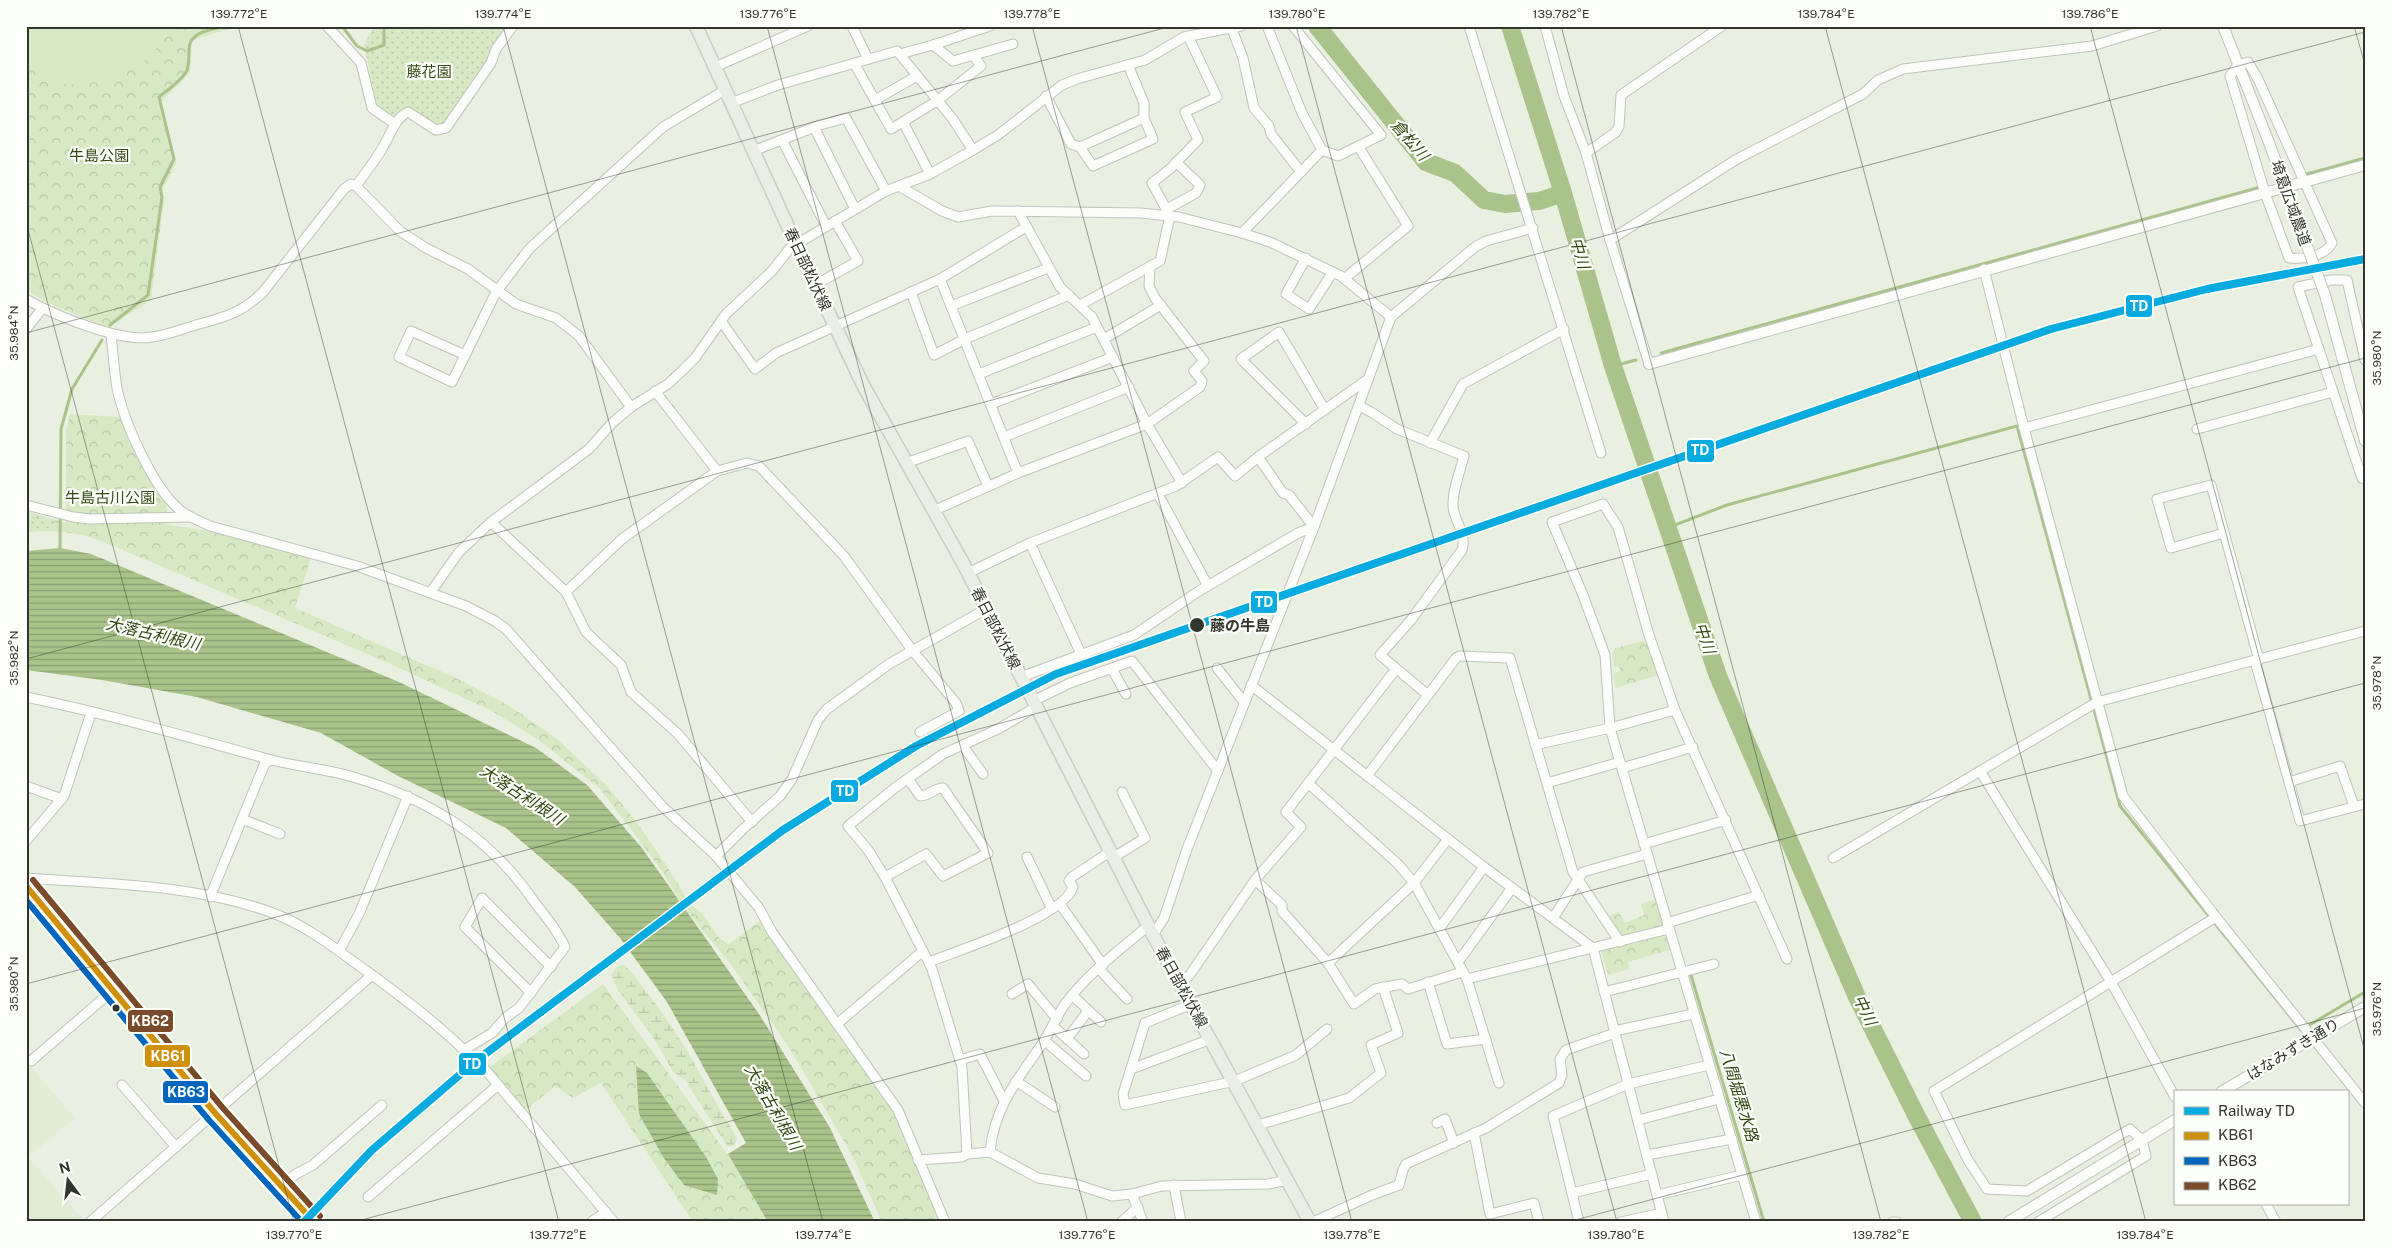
<svg xmlns="http://www.w3.org/2000/svg" width="2391" height="1248" font-family="'Public Sans','Noto Sans JP',sans-serif">
<style>
.built{fill:#e1edd5}
.wetland{fill:url(#wetland-marsh)}
.park{fill:url(#park-crowns)}
.garden{fill:url(#garden-dots)}
.pitch{fill:#d7e9c4}
.water{fill:url(#water-rules)}
.lines{fill:none;stroke-linecap:round;stroke-linejoin:round}
.stream{stroke:#a9c38a;stroke-width:3}
.river{stroke:#a9c38a;stroke-width:18}
.minor-casing{stroke:#c0c5ba;stroke-width:11}
.tertiary-casing{stroke:#c0c5ba;stroke-width:12}
.primary-casing{stroke:#cacec7;stroke-width:15}
.minor{stroke:#fcfdfb;stroke-width:9}
.tertiary{stroke:#fcfdfb;stroke-width:10}
.primary{stroke:#eaefe5;stroke-width:12}
.tertiary-bridge-casing{stroke:#c0c5ba;stroke-width:12;stroke-linecap:butt}
.tertiary-bridge{stroke:#fcfdfb;stroke-width:10}
.bus-1-casing{stroke:#fcfffa;stroke-width:10}
.bus-2-casing{stroke:#fcfffa;stroke-width:10}
.bus-3-casing{stroke:#fcfffa;stroke-width:10}
.bus-1{stroke:#d09009;stroke-width:6}
.bus-2{stroke:#0065bd;stroke-width:6}
.bus-3{stroke:#7a4b2a;stroke-width:6}
.rail-1-casing{stroke:#fcfffa;stroke-width:11}
.rail-1{stroke:#08abe0;stroke-width:8}
.ticks{fill:none;stroke:#32372d;stroke-width:1;stroke-opacity:0.45}
.stop-dot{fill:#32372d;stroke:#fcfffa;stroke-width:2}
.labels{text-anchor:middle;dominant-baseline:central;stroke-width:4.5;stroke-linejoin:round;paint-order:stroke}
.park-label{font-size:15px;fill:#354a14;stroke:#fcfffa}
.street-label{font-size:15px;fill:#32372d;stroke:#fcfffa}
.stop-label{font-size:15px;font-weight:bold;fill:#32372d;stroke:#fcfffa;text-anchor:start}
.water-label{font-size:16px;font-style:italic;fill:#334812;stroke:#fcfffa}
.line-badge{stroke:#fcfffa;stroke-width:2}
.badge-label{font-size:14px;text-anchor:middle;font-weight:bold;fill:#fff}
.neatline{fill:none;stroke:#32372d;stroke-width:2}
.ticks-label{font-size:12px;text-anchor:middle;fill:#32372d}
</style>
<defs>
<pattern id="wetland-marsh" width="20" height="14" patternUnits="userSpaceOnUse" patternTransform="scale(1.25)"><rect width="20" height="14" fill="#d7e9c4"/><path d="M1 5h8M5 5V1M11 12h8M15 12V8" fill="none" stroke="#b9c8a9"/></pattern>
<pattern id="park-crowns" width="20" height="18" patternUnits="userSpaceOnUse" patternTransform="scale(1.25)"><rect width="20" height="18" fill="#d7e9c4"/><path d="M2 6a3 3 0 1 1 6 0M12 15a3 3 0 1 1 6 0" fill="none" stroke="#b9c8a9"/></pattern>
<pattern id="garden-dots" width="8" height="8" patternUnits="userSpaceOnUse" patternTransform="scale(1.25)"><rect width="8" height="8" fill="#d7e9c4"/><path d="M2 2h.1M6 6h.1" fill="none" stroke="#b9c8a9" stroke-width="1.8" stroke-linecap="round"/></pattern>
<pattern id="water-rules" width="6" height="5" patternUnits="userSpaceOnUse" patternTransform="scale(1.25)"><rect width="6" height="5" fill="#a9c38a"/><path d="M0 2.5h6" fill="none" stroke="#8a9f71"/></pattern>
</defs>
<rect width="100%" height="100%" fill="#e9f0e2"/>
<polygon class="built" points="26,1061 75,1118 28,1157 84,1220 82,1222 26,1222"/>
<path class="wetland" d="M624,965C633,972 637,980 644,989C677,1029 695,1065 720,1110C726,1120 733,1129 737,1140L733,1146H727L685,1080L673,1072L655,1040L618,990L611,975L618,966Z"/>
<g class="park">
<polygon points="26,26 236,27 192,40 190,73 161,102 176,163 162,191 164,201 151,300 108,328 48,303 26,290"/>
<path d="M70,414L121,417L139,460L167,502L165,524L212,532L311,558L295,608L456,678L508,705L556,738L607,786L635,820L665,863L691,905L702,913L720,939L729,944L761,920L769,936L894,1113L942,1222H882L852,1155L787,1044L732,966L686,910L657,864L600,789L536,738L490,710L386,662L104,542C75,531 57,531 26,532V511L66,523V430Z"/>
<polygon points="1642,641 1648,643 1659,675 1615,688 1614,673 1620,671 1619,666 1614,667 1612,654 1615,648"/>
<polygon points="1656,899 1663,924 1661,927 1621,935 1609,916 1619,912 1625,923 1644,915 1641,904"/>
<polygon points="1663,936 1667,937 1670,950 1628,962 1630,969 1608,975 1602,954 1604,950"/>
<polygon points="603,984 731,1159 768,1222 693,1222 601,1083 573,1098 555,1086 521,1114 486,1070"/>
</g>
<g class="garden">
<polygon points="374,26 509,26 490,62 448,123 436,128 408,112 395,123 377,106 364,45"/>
<polygon points="26,512 40,516 57,524 56,528 26,529"/>
</g>
<path class="pitch" d="M26,26H167C163,36 160,45 153,53C131,79 60,99 34,71C23,59 26,40 26,26Z"/>
<g class="water">
<polygon points="60,548 91,554 399,682 536,748 587,785 642,848 759,1014 829,1126 875,1222 768,1222 728,1154 746,1143 667,1002 620,938 575,887 506,828 398,776 321,733 197,697 102,680 26,670 26,551"/>
<polygon points="636,1066 647,1073 706,1157 718,1179 717,1195 684,1185 663,1157 639,1114"/>
</g>
<g class="lines">
<g class="stream">
<polyline points="342,26 357,46 367,51 384,45 384,26"/>
<polyline points="2307,174 2365,158"/>
<path d="M110,325L148,295L162,197L160,187L174,159L159,97C167,90 183,80 187,70C189,64 189,56 189,50C189,31 211,30 225,26"/>
<polyline points="1661,353 2257,188"/>
<polyline points="1613,366 1636,360"/>
<polyline points="1667,528 1727,505 2017,426 2120,806 2301,1030 2365,992"/>
<polyline points="62,551 60,548 61,429 72,389 102,340"/>
<polyline points="1691,975 1764,1222"/>
</g>
<g class="river">
<polyline points="1317,26 1426,162 1455,173 1484,200 1505,204 1539,201 1563,193"/>
<polyline points="1510,26 1563,193 1613,366 1718,676 1857,997 1916,1115 1973,1222"/>
</g>
<g class="minor-casing">
<g id="minor">
<polyline points="327,26 361,63 372,108 395,124"/>
<polyline points="852,26 868,59"/>
<polyline points="1267,26 1302,113 1322,150 1338,156 1381,135 1293,26"/>
<polyline points="1469,26 1601,453"/>
<polyline points="1545,26 1564,96 1586,153 1610,240 1649,364"/>
<polyline points="1232,29 1243,58 1254,108 1269,126 1271,134 1301,172"/>
<polyline points="933,45 990,26"/>
<polyline points="900,54 933,45 953,61 1013,44"/>
<path d="M2248,62L2258,79L2332,243C2323,258 2304,259 2289,258L2265,193L2230,76L2238,65Z"/>
<polyline points="854,63 891,129 937,101 981,66 973,55"/>
<polyline points="715,67 808,26"/>
<polyline points="1046,96 1071,144 1080,147 1144,118"/>
<polyline points="875,100 917,76"/>
<polyline points="731,103 778,85 897,51 952,118 973,150"/>
<polyline points="903,122 930,174"/>
<polyline points="814,127 855,209"/>
<polyline points="782,140 826,226"/>
<polyline points="1080,147 1093,166 1153,139 1144,118 1144,103 1128,65"/>
<polyline points="753,151 820,125 846,118 886,191"/>
<polyline points="1586,153 1616,132 1619,126 1621,95 1722,26"/>
<path d="M356,186C365,173 376,160 383,147C391,134 394,119 408,112L436,130L446,128L491,63L496,49L513,26"/>
<polyline points="899,186 942,211 958,217 992,211 1141,213 1179,217 1242,233 1270,242 1341,276 1391,317"/>
<polyline points="1167,209 1196,193 1200,185 1176,162"/>
<polyline points="1018,211 1060,287 1092,317 1147,424 1182,483"/>
<polyline points="1242,233 1322,150"/>
<polyline points="1610,240 1737,159 1863,94 1878,80 1903,69 2092,46 2157,26"/>
<polyline points="1306,258 1286,294 1309,309 1333,272"/>
<polyline points="1984,269 2024,428 2123,796 2216,917 2365,1103"/>
<polyline points="940,279 1018,473"/>
<polyline points="1344,279 1408,226 1358,146"/>
<polyline points="815,285 858,261 835,221"/>
<polyline points="911,292 934,355 965,339 1069,295"/>
<path d="M26,299C53,315 122,343 152,337C167,335 182,329 196,325C225,317 242,313 263,292L344,189L351,184L356,186L400,231L426,248L468,269L516,304L556,318L579,336L631,407"/>
<polyline points="1080,305 1160,261 1170,216 1152,183 1171,168 1198,140 1185,112 1217,97 1188,36"/>
<polyline points="951,306 1048,268"/>
<polyline points="721,321 755,369 776,353 940,279 1026,227"/>
<polyline points="26,329 42,309"/>
<path d="M111,334C113,352 114,370 117,388C124,422 153,488 180,510C189,517 199,521 210,526L357,566L466,606L495,621L506,629L662,806L716,856L759,908L772,932L898,1110L945,1222"/>
<polyline points="1104,339 1161,305"/>
<polyline points="465,355 411,331 399,357 452,382 496,292 530,248 663,127 725,90"/>
<polyline points="2365,360 2347,280 2331,280 2298,287 2362,478 2365,479"/>
<polyline points="979,374 1097,327"/>
<polyline points="655,391 717,471"/>
<polyline points="991,404 1113,357"/>
<path d="M1359,406L1371,412L1397,429L1464,456C1460,472 1452,491 1453,507C1455,522 1467,535 1462,550L1411,620L1380,655L1428,695"/>
<polyline points="1306,424 1241,359 1279,332 1325,410"/>
<polyline points="2024,428 2319,349"/>
<polyline points="2197,429 2333,392"/>
<polyline points="1004,437 1129,387"/>
<polyline points="1430,443 1463,384 1564,329"/>
<polyline points="1258,457 1368,379"/>
<polyline points="906,463 968,441 988,486"/>
<polyline points="1158,494 1208,586"/>
<polyline points="26,505 73,517 90,519 190,517"/>
<polyline points="933,511 1018,473 1147,424 1200,387 1202,381 1194,371 1204,361 1155,298 1149,286 1150,266"/>
<polyline points="491,522 566,592 586,632 621,665 631,692 678,734 752,822"/>
<polyline points="2224,533 2171,548 2157,499 2211,485 2259,660"/>
<polyline points="1030,543 1081,654"/>
<polyline points="968,573 1030,543 1176,486 1218,457 1235,476 1258,457 1283,493 1289,495 1314,527"/>
<polyline points="566,592 622,539 717,471 747,463 759,466 844,556 912,650 956,703 959,711 920,732"/>
<polyline points="430,593 459,552 491,522 589,449 612,423 631,407 668,384 683,370 695,358 726,314 772,271 790,248 886,191 930,174 973,150 998,135 1062,85 1077,79 1145,60 1184,37 1241,26"/>
<polyline points="2255,661 2300,821 2365,804"/>
<polyline points="1217,668 1244,702"/>
<polyline points="1112,669 1126,694"/>
<polyline points="1021,677 1134,635 1199,591 1298,533 1314,527"/>
<polyline points="1251,685 1484,867 1593,948 1664,1222"/>
<path d="M26,697C109,714 191,738 272,760C298,767 327,769 353,777C428,799 488,835 533,900C543,914 558,930 565,947L519,1008L505,1018L492,1033L464,1050C430,1017 392,989 354,962C328,943 301,923 270,912C193,884 107,884 26,878"/>
<polyline points="1033,701 1070,683 1132,661 1218,771"/>
<polyline points="1535,745 1610,728 1675,710"/>
<polyline points="963,746 983,774"/>
<polyline points="1622,768 1693,747"/>
<polyline points="1980,771 2111,982 2175,1097"/>
<polyline points="1367,776 1456,658 1460,656 1510,658 1573,872 1620,942"/>
<polyline points="2289,782 2340,766 2354,806"/>
<polyline points="1547,783 1620,762"/>
<polyline points="1309,784 1398,864 1414,883 1467,979 1499,1083"/>
<polyline points="26,786 62,799"/>
<polyline points="242,819 280,834"/>
<polyline points="26,841 64,796 91,713"/>
<polyline points="1644,844 1726,820"/>
<polyline points="716,856 742,830 780,796 792,779 818,720 827,709 889,664 986,609"/>
<polyline points="1027,857 1052,909"/>
<polyline points="1114,857 1145,838 1122,792"/>
<polyline points="1833,858 2097,702 2365,631"/>
<path d="M885,877L926,854L943,876L988,853L943,788C934,788 929,796 920,796L908,779"/>
<polyline points="1255,880 1282,905 1282,911 1328,963 1354,1004 1375,989 1402,984 1408,989 1462,972"/>
<polyline points="26,886 215,1113 314,1222"/>
<polyline points="210,897 265,763 271,760"/>
<polyline points="1060,904 1103,965"/>
<polyline points="1553,918 1583,872 1647,854"/>
<polyline points="1667,923 1759,895"/>
<polyline points="1439,929 1484,867"/>
<polyline points="1153,935 1164,918 1187,849 1314,527 1391,317 1475,247 1486,241 1533,228"/>
<polyline points="339,951 359,914 408,796"/>
<path d="M929,962C959,950 1064,917 1073,887L1069,881L1072,877L1111,851"/>
<polyline points="1458,962 1512,888"/>
<polyline points="1328,963 1414,883 1448,839"/>
<polyline points="1099,969 1127,999"/>
<polyline points="1467,979 1669,929"/>
<polyline points="1180,982 1189,976 1255,880 1301,827 1286,812 1396,669"/>
<polyline points="1428,982 1447,1044 1486,1039"/>
<polyline points="1604,992 1714,964"/>
<polyline points="531,993 465,927 482,898 551,967"/>
<polyline points="1012,994 1028,984 1057,1019"/>
<polyline points="1073,996 1101,1022"/>
<polyline points="1192,1004 1145,1023 1123,1094 1125,1105 1235,1081 1296,1055 1327,1029"/>
<polyline points="837,1024 923,951"/>
<polyline points="1053,1026 1084,1054"/>
<polyline points="1614,1031 1693,1014"/>
<polyline points="1067,1039 1088,1011"/>
<polyline points="1045,1041 1086,1076"/>
<polyline points="464,1050 477,1060 614,1222"/>
<polyline points="960,1060 980,1054 1004,1101"/>
<polyline points="31,1061 113,990"/>
<polyline points="1131,1069 1211,1039"/>
<polyline points="1016,1081 1055,1107"/>
<polyline points="122,1085 176,1147"/>
<polyline points="1638,1120 1719,1099"/>
<polyline points="1437,1123 1445,1119 1454,1143"/>
<polyline points="1258,1125 1349,1098 1381,1073 1371,1045 1398,1033 1383,987"/>
<polyline points="1474,1133 1490,1214 1534,1203 1539,1222"/>
<path d="M990,1152C994,1109 1016,1081 1040,1047C1049,1034 1055,1020 1063,1007C1085,975 1120,950 1149,925"/>
<polyline points="967,1154 962,1067 932,969 885,877 868,850 848,826 896,787 943,754 998,729 1036,707"/>
<polyline points="1647,1155 1732,1139"/>
<polyline points="918,1160 962,1157 967,1154 990,1152 1038,1178 1075,1184 1112,1196 1132,1194 1162,1186 1268,1184 1288,1180"/>
<polyline points="1174,1185 1181,1222"/>
<polyline points="281,1186 296,1174 313,1165 382,1105"/>
<polyline points="1572,1193 1652,1174"/>
<polyline points="1132,1194 1143,1222"/>
<polyline points="1657,1195 1742,1175"/>
<polyline points="368,1197 497,1086"/>
<polyline points="2266,1204 2276,1222"/>
<polyline points="90,1222 372,975"/>
<polyline points="591,1222 606,1212"/>
<polyline points="1121,1222 1138,1207"/>
<polyline points="1313,1222 1372,1195 1399,1185 1403,1170 1406,1164 1486,1128 1559,1083 1562,1075 1560,1059 1566,1050 1615,1033"/>
<polyline points="1579,1222 1553,1116 1628,1084 1709,1065"/>
<polyline points="1621,1222 1662,1213"/>
<polyline points="1756,1222 1610,728 1605,655 1583,595 1552,522 1603,504 1618,527 1649,635 1675,710 1787,959"/>
<polyline points="1893,1222 1897,1222"/>
<polyline points="2038,1222 2146,1156 2142,1140 2130,1129 2027,1191 1987,1189 1968,1160 1934,1091 2216,917"/>
</g>
</g>
<g class="tertiary-casing">
<g id="tertiary">
<polyline points="2223,26 2268,140"/>
<polyline points="2325,295 2365,441"/>
<polyline points="1649,364 2365,165"/>
<polyline points="2221,1092 2365,1007"/>
<polyline points="2008,1222 2175,1120"/>
</g>
</g>
<g class="primary-casing">
<polyline id="primary" points="696,26 796,244 863,385 963,563 1153,935 1310,1222"/>
</g>
<use href="#minor" class="minor"/>
<use href="#tertiary" class="tertiary"/>
<use href="#primary" class="primary"/>
<g class="tertiary-bridge-casing">
<polyline id="tertiary-bridge" points="2268,140 2325,295"/>
</g>
<use href="#tertiary-bridge" class="tertiary-bridge"/>
<g class="bus-1-casing">
<polyline id="bus-1" points="26,886 215,1113 314,1222"/>
</g>
<g class="bus-2-casing">
<polyline id="bus-2" points="26,900 208,1119 302,1222"/>
</g>
<g class="bus-3-casing">
<polyline id="bus-3" points="33,880 222,1107 320,1216"/>
</g>
<use href="#bus-1" class="bus-1"/>
<use href="#bus-2" class="bus-2"/>
<use href="#bus-3" class="bus-3"/>
<g class="rail-1-casing">
<polyline id="rail-1" points="304,1222 372,1150 477,1060 783,830 916,746 1056,674 2051,329 2207,289 2365,259"/>
</g>
<use href="#rail-1" class="rail-1"/>
</g>
<path class="ticks" d="M238,26L559,1222M503,26L823,1222M767,26L1088,1222M1032,26L1352,1222M1296,26L1617,1222M1561,26L1881,1222M1825,26L2146,1222M2090,26L2365,1052M2354,26L2365,65M26,222L294,1222M26,333L1172,26M26,659L2365,32M26,984L2365,358M26,1209L30,1222M354,1222L2365,683M1568,1222L2365,1008"/>
<g class="stop-dot">
<circle cx="1197" cy="625" r="8"/>
<circle cx="116" cy="1008" r="4.5"/>
</g>
<g class="labels">
<g class="park-label">
<text x="429" y="71">藤花園</text>
<text x="99" y="155">牛島公園</text>
<text x="110" y="497">牛島古川公園</text>
</g>
<g class="street-label">
<text transform="translate(2291 203) rotate(70)">埼葛広域農道</text>
<text transform="translate(808 269) rotate(65)">春日部松伏線</text>
<text transform="translate(996 628) rotate(63)">春日部松伏線</text>
<text transform="translate(1182 987) rotate(61)">春日部松伏線</text>
<text transform="translate(2293 1049) rotate(-31)">はなみずき通り</text>
</g>
<g class="stop-label">
<text x="1210" y="625">藤の牛島</text>
</g>
<g class="water-label">
<text transform="translate(1410 140) rotate(49)">倉松川</text>
<text transform="translate(1580 253) rotate(74)">中川</text>
<text transform="translate(153 634) rotate(13)">大落古利根川</text>
<text transform="translate(1705 638) rotate(71)">中川</text>
<text transform="translate(522 795) rotate(33)">大落古利根川</text>
<text transform="translate(1865 1010) rotate(64)">中川</text>
<text transform="translate(1739 1095) rotate(73)">八間堀悪水路</text>
<text transform="translate(773 1107) rotate(60)">大落古利根川</text>
</g>
</g>
<g class="line-badge">
<rect x="2125" y="294" width="28" height="24" rx="5" fill="#08abe0"/>
<rect x="1686" y="439" width="29" height="24" rx="5" fill="#08abe0"/>
<rect x="1250" y="590" width="28" height="24" rx="5" fill="#08abe0"/>
<rect x="830" y="779" width="29" height="24" rx="5" fill="#08abe0"/>
<rect x="127" y="1009" width="47" height="24" rx="5" fill="#7a4b2a"/>
<rect x="144" y="1044" width="47" height="24" rx="5" fill="#d09009"/>
<rect x="458" y="1052" width="29" height="24" rx="5" fill="#08abe0"/>
<rect x="162" y="1080" width="47" height="24" rx="5" fill="#0065bd"/>
</g>
<g class="badge-label">
<text x="2139" y="311">TD</text>
<text x="1700" y="455">TD</text>
<text x="1264" y="607">TD</text>
<text x="845" y="796">TD</text>
<text x="150" y="1026">KB62</text>
<text x="168" y="1061">KB61</text>
<text x="472" y="1069">TD</text>
<text x="186" y="1097">KB63</text>
</g>
<rect width="2391" height="1248" fill="none" stroke="#fcfffa" stroke-width="55"/>
<rect x="2174" y="1090" width="175" height="115" fill="#fcfffa" stroke="#abafa8"/>
<rect x="2184" y="1107" width="25" height="8" fill="#08abe0" stroke="#abafa8"/>
<text x="2218" y="1116" font-size="15" fill="#32372d">Railway TD</text>
<rect x="2184" y="1132" width="25" height="8" fill="#d09009" stroke="#abafa8"/>
<text x="2218" y="1140" font-size="15" fill="#32372d">KB61</text>
<rect x="2184" y="1157" width="25" height="8" fill="#0065bd" stroke="#abafa8"/>
<text x="2218" y="1166" font-size="15" fill="#32372d">KB63</text>
<rect x="2184" y="1182" width="25" height="8" fill="#7a4b2a" stroke="#abafa8"/>
<text x="2218" y="1190" font-size="15" fill="#32372d">KB62</text>
<g transform="translate(68 1180) rotate(345)" stroke="#fcfffa" stroke-width="4" paint-order="stroke">
<path d="M0-4L9 19L0 12L-9 19Z" fill="#32372d"/>
<text y="-8" font-size="14" font-weight="bold" text-anchor="middle" fill="#32372d">N</text>
</g>
<rect x="28" y="28" width="2336" height="1192" class="neatline"/>
<g class="ticks-label">
<text x="239" y="18">139.772°E</text>
<text x="503" y="18">139.774°E</text>
<text x="768" y="18">139.776°E</text>
<text x="1032" y="18">139.778°E</text>
<text x="1297" y="18">139.780°E</text>
<text x="1561" y="18">139.782°E</text>
<text x="1826" y="18">139.784°E</text>
<text x="2090" y="18">139.786°E</text>
<text transform="translate(14 333) rotate(-90)" y="4">35.984°N</text>
<text transform="translate(2377 358) rotate(-90)" y="4">35.980°N</text>
<text transform="translate(14 658) rotate(-90)" y="4">35.982°N</text>
<text transform="translate(2377 683) rotate(-90)" y="4">35.978°N</text>
<text transform="translate(14 984) rotate(-90)" y="4">35.980°N</text>
<text transform="translate(2377 1009) rotate(-90)" y="4">35.976°N</text>
<text x="294" y="1239">139.770°E</text>
<text x="558" y="1239">139.772°E</text>
<text x="823" y="1239">139.774°E</text>
<text x="1087" y="1239">139.776°E</text>
<text x="1352" y="1239">139.778°E</text>
<text x="1616" y="1239">139.780°E</text>
<text x="1881" y="1239">139.782°E</text>
<text x="2145" y="1239">139.784°E</text>
</g>
</svg>
